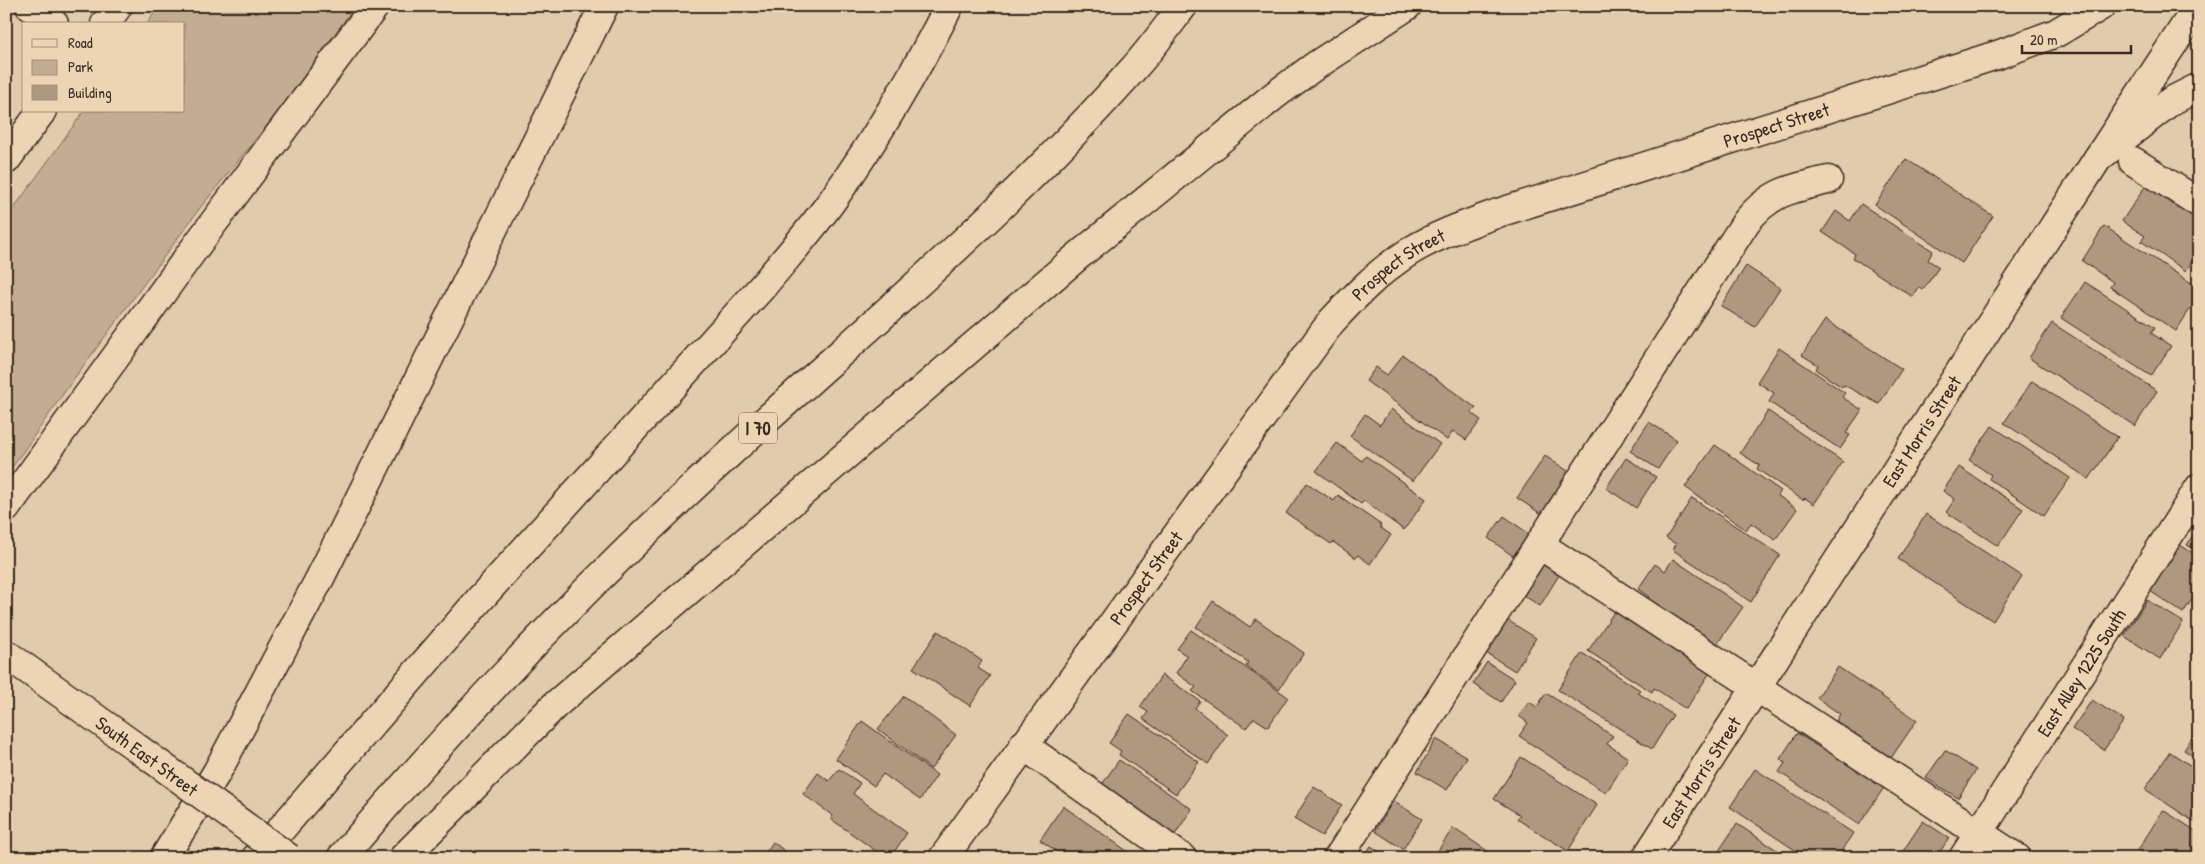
<svg xmlns="http://www.w3.org/2000/svg" width="2205" height="864" font-family="'Patrick Hand',sans-serif">
<style>
.green{fill:#c3ac91;stroke:#7f6b58}
.building{fill:#ae9880;stroke:#3b2a1e}
.lines{fill:none;stroke-linecap:round;stroke-linejoin:round}
.minor-casing{stroke:#3b2a1e;stroke-width:31}
.major-casing{stroke:#3b2a1e;stroke-width:31}
.highway-casing{stroke:#3b2a1e;stroke-width:31}
.minor{stroke:#edd4b5;stroke-width:28}
.major{stroke:#edd4b5;stroke-width:28}
.highway{stroke:#edd4b5;stroke-width:28}
.major-bridge-casing{stroke:#3b2a1e;stroke-width:31;stroke-linecap:butt}
.major-bridge{stroke:#edd4b5;stroke-width:28}
.labels{text-anchor:middle;dominant-baseline:central;stroke-width:4;stroke-linejoin:round;paint-order:stroke}
.shield{fill:#edd4b5;stroke:#705d4b;stroke-width:1}
.shield-label{font-size:18px;font-weight:bold;fill:#3b2a1e}
.street-label{font-size:19px;fill:#3b2a1e;stroke:#edd4b5}
</style>
<rect width="100%" height="100%" fill="#e2caac"/>
<filter id="ink" filterUnits="userSpaceOnUse"><feTurbulence type="fractalNoise" baseFrequency=".02" numOctaves="2"/><feDisplacementMap in="SourceGraphic" scale="10" xChannelSelector="R" yChannelSelector="G"/><feConvolveMatrix kernelMatrix="1 2 1 2 8 2 1 2 1" color-interpolation-filters="sRGB"/></filter>
<g filter="url(#ink)">
<polygon class="green" points="159,6 355,6 277,113 200,208 73,380 6,476 6,219 84,111 184,111 184,24 147,24"/>
<g class="building">
<polygon points="1906,159 1993,216 1962,263 1875,205"/>
<polygon points="2146,185 2199,219 2199,255 2197,253 2186,271 2141,241 2145,236 2122,221"/>
<polygon points="1861,204 1933,251 1928,260 1939,267 1923,290 1919,287 1913,297 1853,258 1855,254 1822,232 1836,211 1850,221"/>
<polygon points="2104,226 2199,288 2199,295 2176,331 2110,287 2113,282 2082,261"/>
<polygon points="1746,266 1780,288 1755,327 1721,306"/>
<polygon points="2085,282 2155,327 2151,333 2171,346 2151,376 2061,318"/>
<polygon points="1825,320 1902,369 1879,404 1844,385 1842,387 1816,370 1818,365 1802,355"/>
<polygon points="2052,323 2157,391 2135,426 2029,358"/>
<polygon points="1779,348 1845,393 1842,397 1862,410 1846,433 1850,435 1840,449 1769,402 1774,393 1757,382"/>
<polygon points="1403,355 1476,408 1471,413 1481,420 1466,440 1453,431 1447,440 1366,381 1376,367 1387,375"/>
<polygon points="2032,381 2118,437 2089,479 2004,423"/>
<polygon points="1391,409 1440,444 1413,481 1350,436 1365,414 1380,425"/>
<polygon points="1768,411 1843,462 1814,504 1805,498 1803,500 1757,469 1759,465 1740,453"/>
<polygon points="1649,422 1677,440 1658,469 1630,451"/>
<polygon points="1992,426 2070,478 2044,516 1989,479 1991,475 1969,460"/>
<polygon points="1337,443 1362,461 1366,456 1426,499 1404,530 1364,501 1361,504 1316,471"/>
<polygon points="1715,445 1781,491 1777,495 1797,509 1775,540 1751,523 1746,530 1685,487"/>
<polygon points="1545,456 1571,473 1543,515 1517,498"/>
<polygon points="1626,458 1656,477 1636,508 1606,488"/>
<polygon points="1959,467 2023,509 1998,546 1946,512 1955,499 1943,491"/>
<polygon points="1307,483 1334,501 1338,495 1381,525 1380,527 1391,535 1370,564 1358,555 1356,558 1333,542 1331,544 1286,513"/>
<polygon points="1692,498 1780,555 1751,602 1673,550 1676,544 1666,538"/>
<polygon points="1926,514 2022,576 1993,621 1898,559"/>
<polygon points="1504,516 1529,534 1513,556 1488,538"/>
<polygon points="2199,527 2199,552 2187,545"/>
<polygon points="2180,545 2199,557 2199,589 2183,613 2150,591"/>
<polygon points="1673,559 1743,607 1717,644 1705,636 1702,640 1646,602 1649,597 1638,589 1655,564 1665,571"/>
<polygon points="1538,561 1559,575 1540,606 1517,591"/>
<polygon points="2147,600 2183,622 2160,659 2124,636"/>
<polygon points="1213,601 1250,627 1256,619 1304,653 1279,689 1246,666 1248,662 1196,627"/>
<polygon points="1616,609 1711,671 1686,709 1654,688 1652,692 1588,651"/>
<polygon points="1504,618 1536,638 1515,671 1483,651"/>
<polygon points="1191,630 1288,697 1268,727 1254,718 1246,728 1192,691 1196,687 1176,673 1187,656 1177,649"/>
<polygon points="938,631 982,661 978,668 990,676 970,706 913,668"/>
<polygon points="1582,653 1640,690 1638,693 1673,715 1652,749 1558,690"/>
<polygon points="1487,662 1515,680 1501,702 1473,684"/>
<polygon points="1838,667 1917,720 1891,758 1836,721 1840,714 1817,698"/>
<polygon points="1162,675 1200,701 1195,708 1228,735 1208,764 1143,719 1148,712 1140,707"/>
<polygon points="1546,693 1613,736 1607,744 1628,758 1606,793 1519,736 1528,723 1519,716 1529,702 1537,707"/>
<polygon points="904,696 956,735 931,769 878,729"/>
<polygon points="2092,700 2124,720 2104,750 2072,729"/>
<polygon points="1129,714 1199,762 1176,794 1119,755 1121,751 1109,743"/>
<polygon points="862,721 937,775 920,800 883,774 874,786 836,759"/>
<polygon points="2199,727 2199,760 2184,750"/>
<polygon points="1797,733 1820,748 1823,744 1885,786 1859,825 1779,772 1785,763 1780,759"/>
<polygon points="1436,739 1467,757 1447,790 1417,772"/>
<polygon points="1945,750 1976,770 1958,798 1926,778"/>
<polygon points="2170,752 2199,771 2199,825 2145,789"/>
<polygon points="1521,757 1597,805 1568,851 1517,819 1520,815 1494,799"/>
<polygon points="1119,760 1192,809 1170,842 1096,793"/>
<polygon points="839,769 860,783 853,794 907,833 892,855 884,850 880,854 831,819 833,816 803,794 818,773 829,781"/>
<polygon points="1755,769 1853,833 1837,858 1807,858 1730,807"/>
<polygon points="1314,787 1342,805 1322,836 1294,819"/>
<polygon points="1393,801 1422,819 1403,849 1375,831"/>
<polygon points="1063,806 1137,858 1066,858 1040,840"/>
<polygon points="2163,810 2199,833 2199,858 2149,858 2138,850"/>
<polygon points="1923,821 1949,838 1936,858 1907,858 1901,854"/>
<polygon points="1737,824 1789,858 1714,858"/>
<polygon points="1453,828 1498,858 1433,858"/>
<polygon points="773,842 794,858 762,858"/>
<polygon points="1371,846 1388,858 1363,858"/>
</g>
<g class="lines">
<g class="minor-casing">
<g id="minor">
<polyline points="30,6 54,24"/>
<polyline points="105,24 118,6"/>
<polyline points="6,160 42,111"/>
<polyline points="2133,161 2199,203"/>
<polyline points="1540,545 2017,858"/>
<polyline points="1023,745 1182,858"/>
<path d="M1338,858L1746,222C1771,191 1791,189 1828,180"/>
<path id="s1" d="M1963,858L2199,488"/>
</g>
</g>
<g class="major-casing">
<g id="major">
<polyline points="6,654 133,745"/>
<path id="s2" d="M943,858L1331,322C1355,296 1379,271 1409,252C1436,235 1468,224 1498,213L2000,54L2056,33L2101,6"/>
<path id="s3" d="M1646,858L2098,158L2198,6"/>
</g>
</g>
<g class="highway-casing">
<g id="highway">
<polyline points="2098,158 2171,101 2199,87"/>
<polyline points="6,508 194,249 375,6"/>
<polyline points="164,858 217,772 320,578 604,6"/>
<path d="M256,858L480,599L762,287C786,258 812,229 834,198C877,137 915,73 949,6"/>
<path d="M341,858C462,715 591,580 729,454C866,328 1011,208 1134,68C1152,48 1167,27 1183,6"/>
<polyline points="403,858 554,706 1078,256 1275,95 1315,66 1407,6"/>
</g>
</g>
<use href="#minor" class="minor"/>
<use href="#major" class="major"/>
<use href="#highway" class="highway"/>
<g class="major-bridge-casing">
<polyline id="major-bridge" points="133,745 289,858"/>
</g>
<use href="#major-bridge" class="major-bridge"/>
</g>
</g>
<g class="labels">
<rect class="shield" x="739" y="412.5" width="38" height="31" rx="4"/>
<g class="shield-label">
<text x="758" y="428">I 70</text>
</g>
<g class="street-label">
<text stroke="none"><textPath href="#s2" startOffset="1156">Prospect Street</textPath></text>
<text stroke="none"><textPath href="#s2" startOffset="751">Prospect Street</textPath></text>
<text stroke="none"><textPath href="#s3" startOffset="508">East Morris Street</textPath></text>
<text stroke="none"><textPath href="#s2" startOffset="346">Prospect Street</textPath></text>
<text stroke="none"><textPath href="#s1" startOffset="220">East Alley 1225 South</textPath></text>
<text transform="translate(147 756) rotate(36)">South East Street</text>
<text stroke="none"><textPath href="#s3" startOffset="102">East Morris Street</textPath></text>
</g>
</g>
<rect width="2205" height="864" fill="none" stroke="#edd4b5" stroke-width="25"/>
<rect x="12" y="12" width="2180" height="839" fill="none" stroke="#3b2a1e" stroke-width="2" filter="url(#ink)"/>
<rect x="22" y="22" width="162" height="90" fill="#edd4b5" stroke="#a69079"/>
<rect x="32" y="39" width="25" height="8" fill="#edd4b5" stroke="#a69079"/>
<text x="68" y="48" font-size="15" fill="#3b2a1e">Road</text>
<rect x="32" y="60" width="25" height="15" fill="#c3ac91" stroke="#a69079"/>
<text x="68" y="72" font-size="15" fill="#3b2a1e">Park</text>
<rect x="32" y="85" width="25" height="15" fill="#ae9880" stroke="#a69079"/>
<text x="68" y="98" font-size="15" fill="#3b2a1e">Building</text>
<path d="M2022 45v8h109v-8" fill="none" stroke="#3b2a1e" stroke-width="2.5"/>
<text x="2030" y="45" font-size="15" fill="#3b2a1e" stroke="#edd4b5" stroke-width="4" paint-order="stroke">20 m</text>
</svg>
